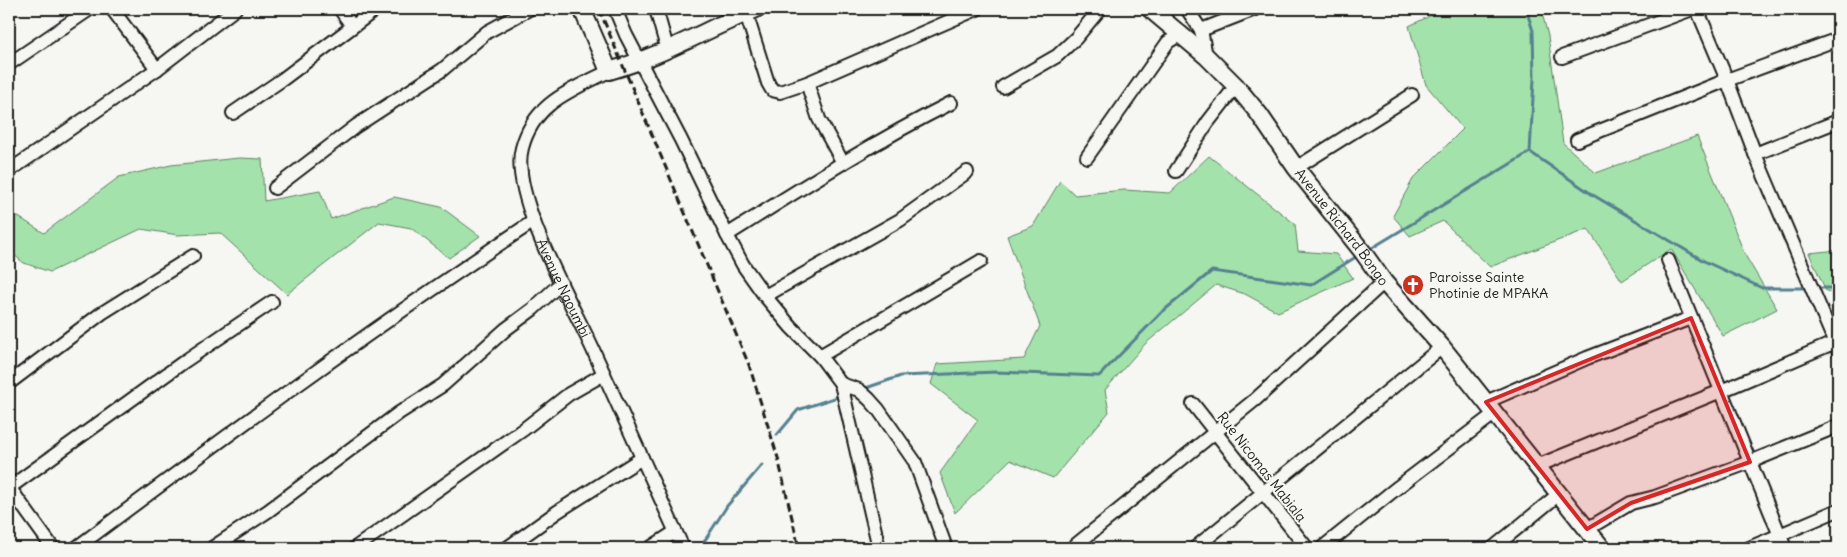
<svg xmlns="http://www.w3.org/2000/svg" width="1847" height="557" font-family="Delius,sans-serif">
<style>
.green{fill:#a4e2ab;stroke:#607f64}
.lines{fill:none;stroke-linecap:round;stroke-linejoin:round}
.stream{stroke:#55818f;stroke-width:3}
.minor-casing{stroke:#1c1c1c;stroke-width:16}
.tertiary-casing{stroke:#1c1c1c;stroke-width:20}
.minor{stroke:#f6f6f2;stroke-width:12}
.tertiary{stroke:#f6f6f2;stroke-width:16}
.rail{stroke:#1c1c1c;stroke-width:3;stroke-dasharray:8 4;stroke-linecap:butt}
.marked{fill:#d62828;fill-opacity:0.2;stroke:#d62828;stroke-width:4;stroke-linejoin:round}
.labels{text-anchor:middle;dominant-baseline:central;stroke-width:4;stroke-linejoin:round;paint-order:stroke}
.street-label{font-size:14px;fill:#1c1c1c;stroke:#f6f6f2}
.poi-label{font-size:14px;fill:#1c1c1c;stroke:#f6f6f2;text-anchor:start}
</style>
<rect width="100%" height="100%" fill="#f6f6f2"/>
<filter id="ink" filterUnits="userSpaceOnUse"><feTurbulence type="fractalNoise" baseFrequency=".02" numOctaves="2"/><feDisplacementMap in="SourceGraphic" scale="10" xChannelSelector="R" yChannelSelector="G"/><feConvolveMatrix kernelMatrix="1 2 1 2 8 2 1 2 1" color-interpolation-filters="sRGB"/></filter>
<g filter="url(#ink)">
<g class="green">
<polygon points="1444,9 1541,9 1548,36 1563,143 1596,173 1697,136 1745,255 1777,309 1723,336 1671,249 1622,281 1588,229 1490,267 1443,221 1410,236 1393,216 1413,179 1463,129 1426,85 1409,26"/>
<polygon points="1209,156 1295,224 1298,251 1336,254 1353,278 1278,312 1245,294 1216,285 1145,344 1105,390 1109,412 1053,478 1010,460 955,513 940,473 978,420 931,384 937,364 1024,359 1040,326 1007,236 1033,226 1060,181 1075,195 1124,190 1170,193"/>
<polygon points="239,158 262,159 264,201 320,191 331,219 394,197 441,207 480,236 449,258 411,228 379,222 287,294 220,233 178,235 141,229 50,272 24,263 9,251 9,211 44,233 119,177 171,165"/>
<polygon points="1838,250 1838,294 1826,291 1809,253"/>
</g>
<g class="lines">
<g class="stream">
<polyline points="1526,9 1533,31 1534,79 1530,152"/>
<polyline points="1367,251 1530,152 1593,195 1704,261 1762,288 1808,288"/>
<polyline points="1816,288 1838,288"/>
<polyline points="863,389 901,376 996,372 1099,376 1162,312 1212,271 1311,285 1359,255"/>
<polyline points="777,435 798,410 840,396"/>
<polyline points="700,548 727,506 762,465"/>
</g>
<g class="minor-casing">
<g id="minor">
<polyline points="112,9 157,69"/>
<polyline points="340,9 352,26"/>
<polyline points="615,9 626,35 681,140 727,235 743,265 765,296 791,327 820,356 841,384 879,548"/>
<polyline points="656,9 667,48"/>
<polyline points="1187,9 1201,30 1206,56"/>
<polyline points="1697,9 1727,80 1755,154 1838,350"/>
<polyline points="746,13 768,83 772,90 780,92 807,83 977,9"/>
<polyline points="1201,30 1255,9"/>
<polyline points="1562,57 1692,9"/>
<polyline points="9,64 90,9"/>
<path id="s1" d="M609,71C571,91 534,102 522,148C509,195 574,307 594,352C624,417 653,483 683,548"/>
<polyline points="807,83 819,119 843,163"/>
<polyline points="1003,87 1057,56 1076,38 1100,9"/>
<polyline points="233,113 283,79 376,9"/>
<polyline points="1577,140 1727,80 1838,39"/>
<polyline points="1755,154 1838,121"/>
<polyline points="1087,157 1168,42 1181,34"/>
<polyline points="1296,168 1412,95"/>
<polyline points="9,171 157,69 235,9"/>
<polyline points="1176,171 1208,122 1236,86"/>
<polyline points="275,188 356,126 442,70 487,32 529,9"/>
<path d="M727,235C800,189 873,142 951,103"/>
<polyline points="1668,260 1785,548"/>
<polyline points="765,296 900,220 967,172"/>
<polyline points="820,356 981,261"/>
<polyline points="9,383 102,313 193,256"/>
<polyline points="841,384 859,390 869,399 878,409 915,462 946,548"/>
<polyline points="1486,402 1587,358 1691,318"/>
<polyline points="1193,404 1307,548"/>
<polyline points="1537,466 1721,391 1838,341"/>
<polyline points="9,487 53,548"/>
<polyline points="9,488 185,361 272,302"/>
<polyline points="1587,529 1631,503 1655,497 1750,462 1838,426"/>
<path d="M76,548C226,436 378,324 534,221"/>
<polyline points="212,548 268,511 399,413 443,385 506,329 533,309 561,283"/>
<polyline points="355,548 524,429 569,394 604,374"/>
<polyline points="507,548 557,512 642,458"/>
<polyline points="650,548 675,532"/>
<polyline points="1072,548 1256,399 1384,282"/>
<polyline points="1195,548 1442,347"/>
<polyline points="1322,548 1398,487 1494,414"/>
<polyline points="1493,548 1559,494"/>
<polyline points="1749,548 1838,510"/>
</g>
</g>
<g class="tertiary-casing">
<g id="tertiary">
<path d="M582,9L609,71C660,57 707,29 756,9"/>
<path id="s2" d="M1150,9L1206,56L1236,86L1259,114L1296,168L1362,251L1384,282L1442,347L1602,548"/>
</g>
</g>
<use href="#minor" class="minor"/>
<use href="#tertiary" class="tertiary"/>
<polyline class="rail" points="599,9 749,365 778,458 799,548"/>
</g>
</g>
<path class="marked" d="M1691,318L1750,462L1631,503L1587,529L1486,402Z"/>
<defs>
<g id="church-disc" transform="scale(1.125)"><circle r="9.5" fill="#c8321e" stroke="#f6f6f2"/><path d="M-1.2-6h2.4v3.5h3.3v2.4h-3.3V6h-2.4V-.1h-3.3v-2.4h3.3Z" fill="#fff"/></g>
</defs>
<g fill-rule="evenodd">
<use href="#church-disc" x="1413" y="285"/>
</g>
<g class="labels">
<g class="street-label">
<text stroke="none"><textPath href="#s2" startOffset="292">Avenue Richard Bongo</textPath></text>
<text stroke="none"><textPath href="#s1" startOffset="269">Avenue Ngoumbi</textPath></text>
<text transform="translate(1262 467) rotate(52)">Rue Nicomas Mabiala</text>
</g>
<g class="poi-label">
<text x="1429" y="277">Paroisse Sainte<tspan x="1429" dy="16">Photinie de MPAKA</tspan></text>
</g>
</g>
<rect width="1847" height="557" fill="none" stroke="#f6f6f2" stroke-width="30"/>
<rect x="15" y="15" width="1817" height="527" fill="none" stroke="#1c1c1c" stroke-width="2" filter="url(#ink)"/>
</svg>
